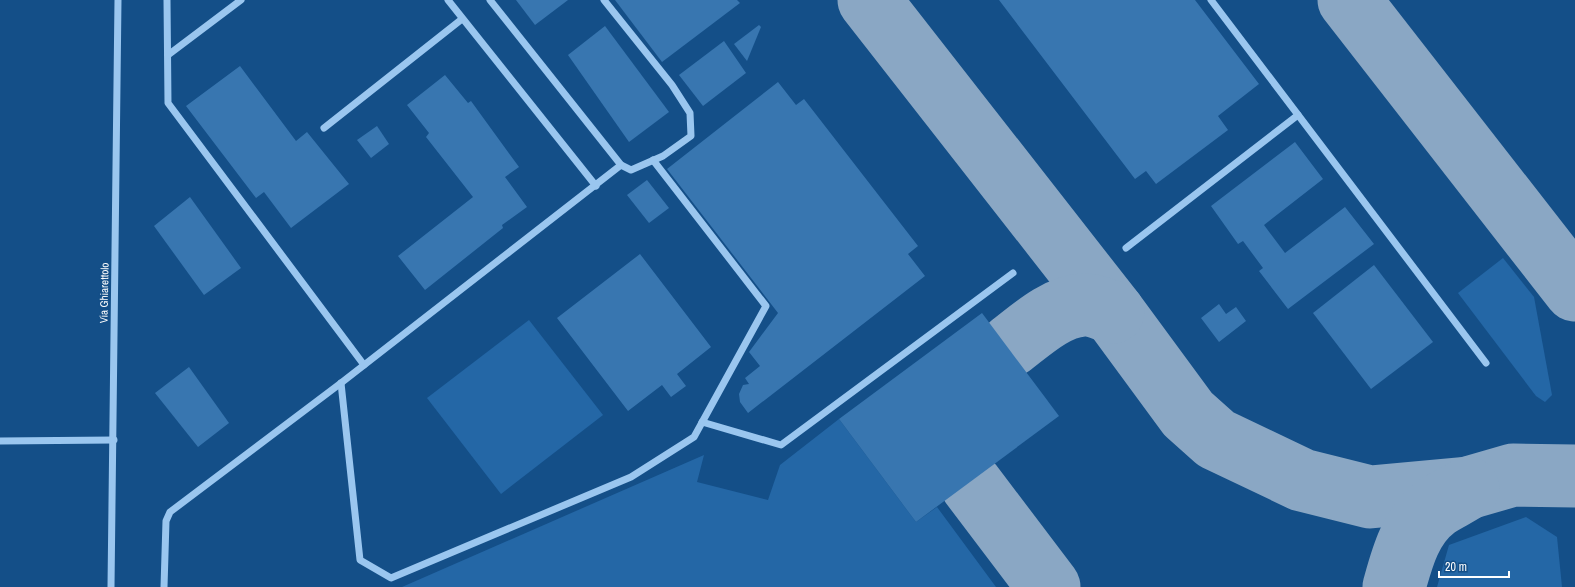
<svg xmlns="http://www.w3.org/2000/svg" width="1575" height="587" font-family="'Archivo Narrow',sans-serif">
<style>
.green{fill:#2467a6}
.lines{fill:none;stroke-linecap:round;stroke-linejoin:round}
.taxiway{stroke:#8aa7c4;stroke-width:63}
.building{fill:#3876b0}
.minor{stroke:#9ac6ef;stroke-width:7}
.labels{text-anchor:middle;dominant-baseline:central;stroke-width:3.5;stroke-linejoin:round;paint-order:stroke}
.street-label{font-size:11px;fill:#fff;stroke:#144f88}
</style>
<rect width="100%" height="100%" fill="#144f88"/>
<g class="green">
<polygon points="1503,258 1534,297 1552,395 1545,402 1536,396 1458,293"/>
<polygon points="529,320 603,415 501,494 427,398"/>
<polygon points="839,419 916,522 937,507 996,587 402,587 704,455 697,482 768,500 780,465"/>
<polygon points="1526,517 1557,537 1562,587 1437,587 1449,545"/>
</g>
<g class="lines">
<g class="taxiway">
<polyline points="869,0 1113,312 1188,414 1216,439 1302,480 1370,497 1468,488 1513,475 1575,476"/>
<polyline points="1349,0 1575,290"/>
<path d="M1010,346C1031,330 1055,307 1083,305C1092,304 1104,310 1113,312"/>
<polyline points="971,484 1049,587"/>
<path d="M1394,587C1402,558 1410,526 1436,507C1446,500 1458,495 1468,488"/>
</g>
</g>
<g class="building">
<polygon points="516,0 568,0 535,25"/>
<polygon points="615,0 737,0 740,3 662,62"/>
<polygon points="999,0 1195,0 1259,84 1218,116 1228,130 1156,184 1146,171 1135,179"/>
<polygon points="759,25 761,27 747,61 734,44"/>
<polygon points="605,26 669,112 629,142 568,55"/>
<polygon points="724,41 746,73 703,106 679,75"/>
<polygon points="240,66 296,141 307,132 349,184 291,228 264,192 256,198 186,106"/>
<polygon points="445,75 468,103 471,101 519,167 505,177 527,207 502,225 503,228 425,290 398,256 473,197 426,137 429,133 407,105"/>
<polygon points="778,82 796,105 804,99 918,246 908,254 925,276 748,413 740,402 739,394 743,385 749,384 745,378 760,366 749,352 778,313 667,169"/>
<polygon points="377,126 389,144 371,158 357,140"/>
<polygon points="1295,142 1323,179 1264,225 1285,253 1345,207 1374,244 1288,309 1259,271 1263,268 1243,241 1238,244 1211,206"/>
<polygon points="647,180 669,208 649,223 627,195"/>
<polygon points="190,197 241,268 204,295 154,226"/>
<polygon points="640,254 711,347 677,374 686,386 671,397 662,385 628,411 557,318"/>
<polygon points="1374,265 1433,342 1371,389 1313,313"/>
<polygon points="1219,304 1226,314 1236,307 1246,321 1219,342 1201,318"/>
<polygon points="982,313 1059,416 916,522 839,419"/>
<polygon points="189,367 229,423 198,447 155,393"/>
</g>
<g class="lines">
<g class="minor">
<polyline points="167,0 168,103 364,365"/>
<polyline points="448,0 596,186"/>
<polyline points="490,0 621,165 631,170 663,156 691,136 690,113 672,85 604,0"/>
<polyline points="1211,0 1486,363"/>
<polyline points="168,55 241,0"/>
<polyline points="324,128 462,19"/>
<polyline points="1126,248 1298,115"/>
<polyline points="341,383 360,560 391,578 631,477 694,437 766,306 653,160"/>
<polyline points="702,422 781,445 1013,273"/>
<polyline points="0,441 114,440"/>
<polyline points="111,587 118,0"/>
<polyline points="164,587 166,521 170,512 341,383 621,165"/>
</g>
</g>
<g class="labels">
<g class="street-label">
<text transform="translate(104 293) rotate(-89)">Via Ghiarettolo</text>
</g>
</g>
<path d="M1439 571v6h70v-6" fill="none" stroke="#ffffff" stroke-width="2"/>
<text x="1445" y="571" font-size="12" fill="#ffffff" stroke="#144f88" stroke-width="3" paint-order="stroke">20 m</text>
</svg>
